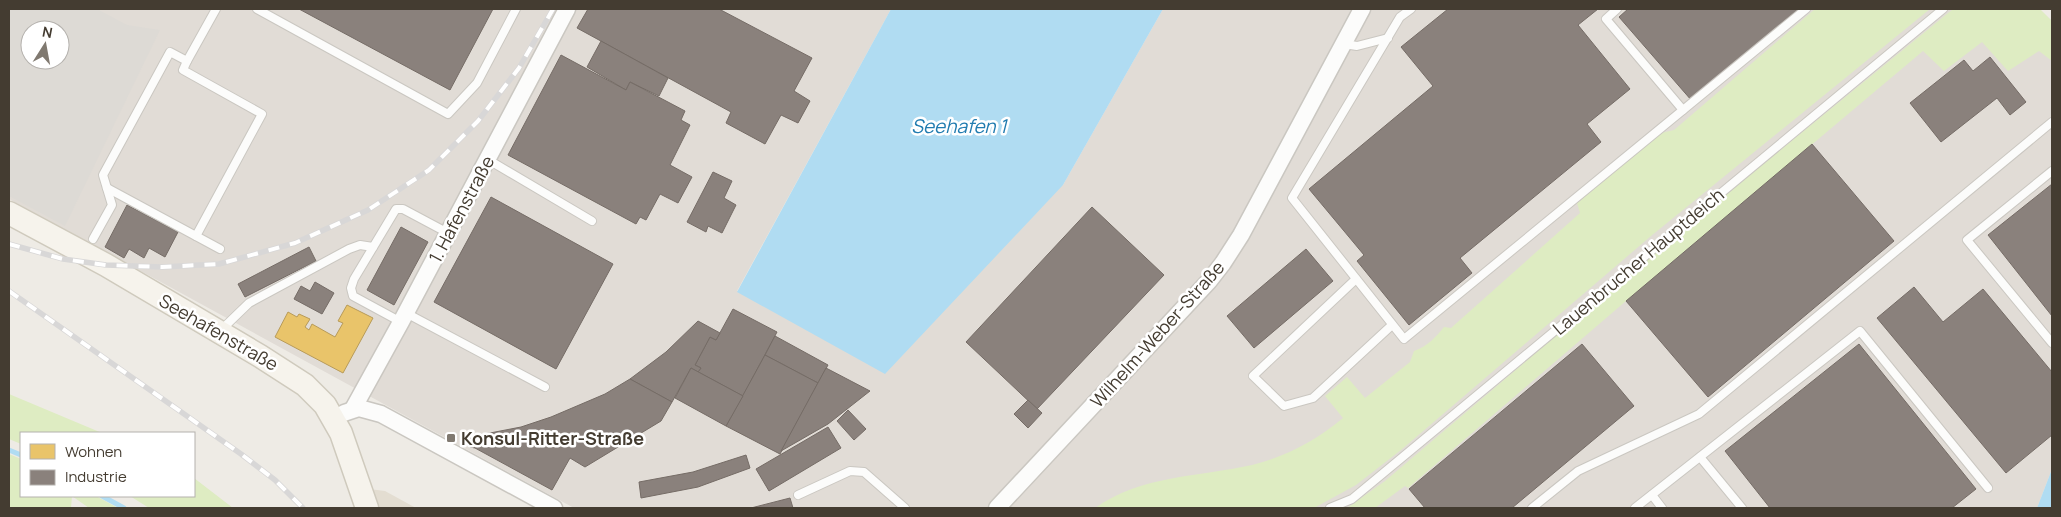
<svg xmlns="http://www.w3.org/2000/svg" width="2061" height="517" font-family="Manrope,sans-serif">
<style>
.residential{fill:#e3ddd1}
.industrial{fill:#e1dcd6;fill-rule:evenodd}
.green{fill:#deecc2}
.parking{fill:#dddad5;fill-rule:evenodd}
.water{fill:#b0dcf2}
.homes{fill:#e9c46a;stroke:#b89b59}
.industry{fill:#8a817c;stroke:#756c66}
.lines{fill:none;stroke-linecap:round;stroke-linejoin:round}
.stream{stroke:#b0dcf2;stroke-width:5}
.lane-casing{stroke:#cac7c1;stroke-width:10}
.street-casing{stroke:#cac7c1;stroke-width:19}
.secondary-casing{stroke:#cfcabd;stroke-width:25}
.lane{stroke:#fcfcfb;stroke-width:8}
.street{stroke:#fcfcfb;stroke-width:16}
.secondary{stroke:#f6f3ec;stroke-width:22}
.rail-casing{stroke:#d8d7d7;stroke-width:5.5}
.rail{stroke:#fff;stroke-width:4;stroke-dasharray:11;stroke-linecap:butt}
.poi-dot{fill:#807970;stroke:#fff;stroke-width:2}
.labels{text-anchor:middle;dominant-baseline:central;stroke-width:5;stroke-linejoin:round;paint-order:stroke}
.street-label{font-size:18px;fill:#443c31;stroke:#fff}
.poi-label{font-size:18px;font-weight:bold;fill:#443c31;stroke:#fff;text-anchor:start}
.water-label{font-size:19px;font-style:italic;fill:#217cb0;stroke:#fff}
</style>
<rect width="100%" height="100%" fill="#eeebe5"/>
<polygon class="residential" points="369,489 385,491 416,508 377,508"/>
<path class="industrial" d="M9,9H116L119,10L122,9H891L737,291L1063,185L1163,9H2039L2052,21V469L2037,508H574L9,199ZM30,30H60V60H30Z"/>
<g class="green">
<path d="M1815,9H1930L1651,236L1401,450L1356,485L1314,508H1095C1142,475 1198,477 1252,465C1285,457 1317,440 1343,418L1325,396L1347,377L1365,398L1410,362L1414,351C1428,346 1435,338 1444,327L1451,328L1580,213L1577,203L1661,133L1674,130Z"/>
<polygon points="1953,9 2040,9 2052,21 2052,61 2039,51 2008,71 1982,42 1944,71 1923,51 1626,301 1408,488 1405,486 1375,508 1347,508 1385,481 1625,277"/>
<polygon points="9,394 102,433 104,433 21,433 21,444 9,439"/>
<polygon points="9,454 21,459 21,496 96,496 118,508 89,508 72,496 71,508 9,508"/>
<polygon points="194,478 233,508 149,508 130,496 194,496"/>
</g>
<path class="parking" d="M9,9H97L127,25L160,30L65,226L9,196ZM30,30H60V60H30Z"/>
<g class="water">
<polygon points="891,9 1163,9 1063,185 885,374 737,292"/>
<polygon points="2052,469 2052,508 2037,508"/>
</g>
<polygon class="homes" points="347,305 373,318 343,373 275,337 288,312 297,317 299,314 310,319 305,327 309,330 312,324 335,337 343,323 338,321"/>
<g class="industry">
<polygon points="299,9 493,9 450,90"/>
<polygon points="588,9 719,9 812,58 794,91 810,101 798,123 781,115 765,144 726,123 731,112 577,28"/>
<polygon points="1448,9 1598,9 1578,25 1630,89 1587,124 1601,142 1460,258 1472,273 1409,325 1357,261 1364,255 1309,189 1433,86 1401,47"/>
<polygon points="1628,9 1799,9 1692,101 1619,17"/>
<polygon points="601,41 668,78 659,96 630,82 626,90 587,67"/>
<polygon points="561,55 626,90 630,82 685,111 681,120 690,125 670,165 692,177 678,203 660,194 646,220 640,217 636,224 508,155"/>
<polygon points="1990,57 2026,102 2010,115 1997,98 1941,142 1910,103 1964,60 1973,71"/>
<polygon points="1812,144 1894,241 1708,397 1626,301"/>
<polygon points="713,172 732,181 724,198 736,205 722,233 708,226 706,232 687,222"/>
<polygon points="2052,184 2052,316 1988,235"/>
<polygon points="491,197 613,264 556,369 434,302"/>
<polygon points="127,205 178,232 165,257 149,248 144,258 129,249 124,258 105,247"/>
<polygon points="1092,207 1164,275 1037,409 966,342"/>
<polygon points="401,227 428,242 394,305 367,290"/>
<polygon points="309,247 316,261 245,297 238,284"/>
<polygon points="1306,249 1333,281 1254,348 1227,316"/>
<polygon points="315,282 334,293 322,314 294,299 301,286 310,291"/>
<polygon points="1914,287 1943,322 1983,289 2052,372 2052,435 2006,473 1877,318"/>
<polygon points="733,309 777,332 743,396 698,372 701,368 695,365 710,337 716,340"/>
<polygon points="698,321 720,333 716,340 710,337 695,365 701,368 698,372 691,368 672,402 630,379 666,352"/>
<polygon points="775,336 828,365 818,383 765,355"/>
<polygon points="1582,344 1634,406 1512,508 1425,508 1409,489"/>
<polygon points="1859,344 1976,489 1952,508 1770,508 1725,451"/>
<polygon points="765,355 818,383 780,454 726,426"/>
<polygon points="691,368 743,396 726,426 675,398"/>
<polygon points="826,368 870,391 828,424 781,451"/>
<polygon points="630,379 672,402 661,421 585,467 570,458 552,490 475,448 470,447 466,444 467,436 471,433 478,435 490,433 521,427 551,417 605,394"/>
<polygon points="1028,400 1042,413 1028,428 1014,414"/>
<polygon points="848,410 866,429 854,440 837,421"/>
<polygon points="828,427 841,448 769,491 756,469"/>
<polygon points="746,455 750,468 698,487 641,498 639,482 693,472"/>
<polygon points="790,498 793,508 751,508"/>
</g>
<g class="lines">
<g class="stream">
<polyline points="9,450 21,455"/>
<polyline points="102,496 124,508"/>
</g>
<g class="lane-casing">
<g id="lane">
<polyline points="257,9 448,114 477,83 516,9"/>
<polyline points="1411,9 1400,17 1292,198 1404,339 1806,9"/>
<polyline points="1617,9 1606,19 1683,110"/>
<polyline points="1344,44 1357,46 1388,38"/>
<polyline points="187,61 183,70 262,114 196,236"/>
<polyline points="487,159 592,221"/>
<polyline points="2052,171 1967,240 2052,343"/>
<polyline points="107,188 220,249"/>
<polyline points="93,239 112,205 103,175 170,52 187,61 216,9"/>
<polyline points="1356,279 1253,376 1284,406 1313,398 1392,325"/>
<polyline points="406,313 545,387"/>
<polyline points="401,322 353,296 351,288 354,279 396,209 403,209 448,233"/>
<polyline points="220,331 249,303 349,249 360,245 373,247"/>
<polyline points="1700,457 1742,508"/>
<polyline points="798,495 850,471 864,472 905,508"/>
<polyline points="1652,495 1662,508"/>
<polyline points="1330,508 1352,499 1943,9"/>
<polyline points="1532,508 1578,471 1699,414 2052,122"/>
<polyline points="1635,508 1860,331 1988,488"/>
</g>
</g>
<g class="street-casing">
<g id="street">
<polyline points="353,409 401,322 567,9"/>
<polyline points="344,413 359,408 381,414 554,508"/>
<polyline points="997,508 1209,281 1223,263 1241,235 1362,9"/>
</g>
</g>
<g class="secondary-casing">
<polyline id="secondary" points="9,213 106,265 260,356 305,385 325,405 341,433 367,508"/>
</g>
<use href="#lane" class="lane"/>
<use href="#street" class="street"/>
<use href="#secondary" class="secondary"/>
<g class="rail-casing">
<g id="rail">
<polyline points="9,244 63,259 106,265 162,267 219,264 295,243 368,210 429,170 478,121 519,68 553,9"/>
<polyline points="9,291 241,454 275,480 303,508"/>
</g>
</g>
<use href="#rail" class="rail"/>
</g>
<rect class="poi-dot" x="446" y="433" width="10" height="10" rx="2.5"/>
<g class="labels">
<g class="street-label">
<text transform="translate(461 209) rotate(-62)">1. Hafenstraße</text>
<text transform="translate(1638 261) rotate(-40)">Lauenbrucher Hauptdeich</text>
<text transform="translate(219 332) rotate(30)">Seehafenstraße</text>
<text transform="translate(1157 334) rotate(-48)">Wilhelm-Weber-Straße</text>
</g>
<g class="poi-label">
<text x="461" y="438">Konsul-Ritter-Straße</text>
</g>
<g class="water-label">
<text x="959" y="126">Seehafen 1</text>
</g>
</g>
<rect width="2061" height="517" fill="none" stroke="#443c31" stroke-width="20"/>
<rect x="20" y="432" width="175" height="65" fill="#ffffff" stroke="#b4b1ad"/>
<rect x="30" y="444" width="25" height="15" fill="#e9c46a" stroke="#b4b1ad"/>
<text x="65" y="457" font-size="15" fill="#443c31">Wohnen</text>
<rect x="30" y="470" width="25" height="15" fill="#8a817c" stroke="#b4b1ad"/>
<text x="65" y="482" font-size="15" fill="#443c31">Industrie</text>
<g transform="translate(45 45) rotate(11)"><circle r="24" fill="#ffffff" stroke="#b4b1ad"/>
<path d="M0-4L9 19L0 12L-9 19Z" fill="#807970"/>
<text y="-8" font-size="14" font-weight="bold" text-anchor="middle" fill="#443c31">N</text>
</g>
</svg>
